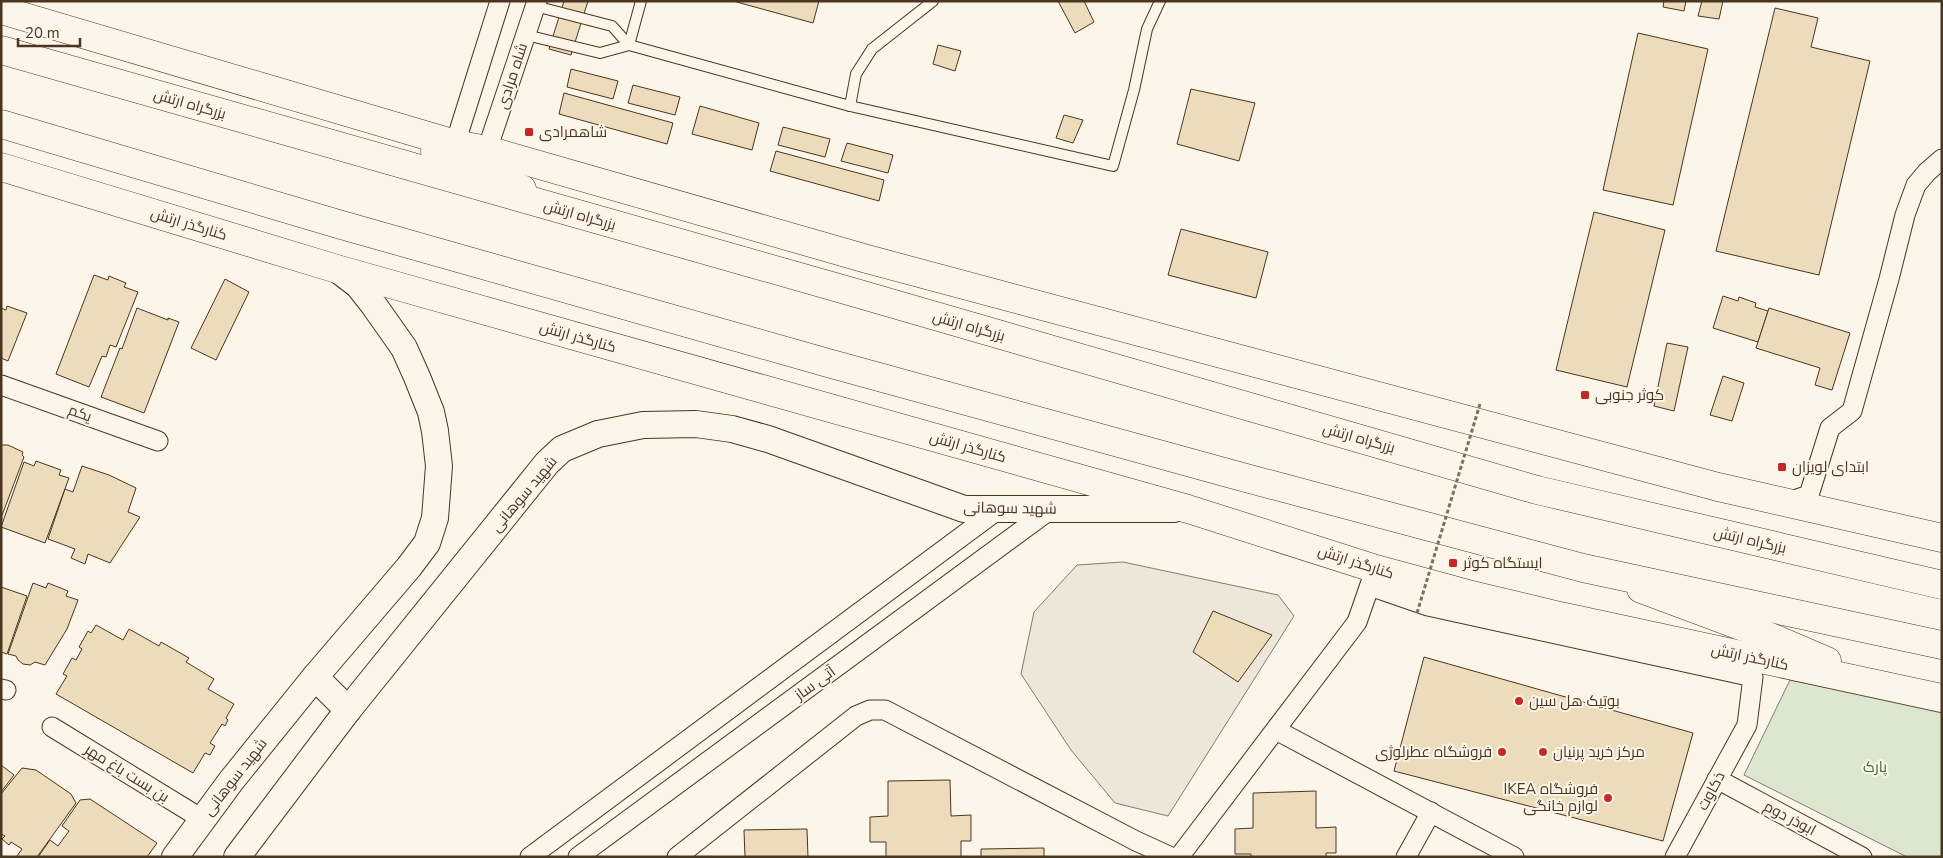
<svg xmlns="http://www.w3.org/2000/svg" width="1943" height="858" font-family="'Nunito Sans',Cairo,sans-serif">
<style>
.green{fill:#dce7d0;stroke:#887966}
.parking{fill:#ede7d9;stroke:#887966}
.building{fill:#ecdcbc;stroke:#4a3520}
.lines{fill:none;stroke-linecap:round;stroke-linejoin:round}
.lane-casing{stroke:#4a3520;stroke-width:12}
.street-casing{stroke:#4a3520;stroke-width:21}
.secondary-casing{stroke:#4a3520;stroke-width:28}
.primary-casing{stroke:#4a3520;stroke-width:29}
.highway-casing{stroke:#4a3520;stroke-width:29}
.lane{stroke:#fbf6e9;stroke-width:10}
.street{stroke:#fbf6e9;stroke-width:19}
.secondary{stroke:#fbf6e9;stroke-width:26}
.primary{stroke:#fbf6e9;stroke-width:28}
.highway{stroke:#fbf6e9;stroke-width:28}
.path-bridge{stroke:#7f6f5c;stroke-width:3;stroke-dasharray:4 2.5;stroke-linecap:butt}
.poi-dot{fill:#c62828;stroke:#fbf6e9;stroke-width:2}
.labels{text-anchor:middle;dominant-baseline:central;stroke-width:4;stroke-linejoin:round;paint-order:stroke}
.street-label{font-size:15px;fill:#4a3520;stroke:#fbf6e9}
.poi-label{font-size:15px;fill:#4a3520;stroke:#fbf6e9;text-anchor:start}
.park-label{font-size:15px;fill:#436837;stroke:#fbf6e9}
</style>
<rect width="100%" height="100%" fill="#fbf6e9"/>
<polygon class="green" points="1790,680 1942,713 1942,857 1907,857 1744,775"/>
<polygon class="parking" points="1123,562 1278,595 1294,616 1168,816 1115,803 1071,750 1021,674 1034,612 1077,565"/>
<g class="building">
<polygon points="564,1 588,1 571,55 549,49"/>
<polygon points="733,1 819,1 813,23"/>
<polygon points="1058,1 1084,1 1094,22 1075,33"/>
<polygon points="1664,1 1686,1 1684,11 1663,7"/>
<polygon points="1702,1 1723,1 1719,19 1698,16"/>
<polygon points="1775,8 1818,18 1811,47 1870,61 1819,275 1716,251"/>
<polygon points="1638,33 1708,49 1673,205 1603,190"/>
<polygon points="938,45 961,51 955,71 933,64"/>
<polygon points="571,69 618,81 613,99 567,87"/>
<polygon points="633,85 680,97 675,115 628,103"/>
<polygon points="1191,89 1255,103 1239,161 1177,144"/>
<polygon points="564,93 673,123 667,144 559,114"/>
<polygon points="700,106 759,123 752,150 692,134"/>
<polygon points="1064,115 1083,120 1073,143 1056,138"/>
<polygon points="783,127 830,139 825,157 778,145"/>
<polygon points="847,143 893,155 888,173 841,161"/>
<polygon points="776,151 884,180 879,201 770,171"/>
<polygon points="1594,212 1665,230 1627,387 1556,370"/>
<polygon points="1181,229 1268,252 1256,298 1168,275"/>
<polygon points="94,275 108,280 109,276 126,283 124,287 138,292 116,347 110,345 106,357 102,356 89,387 56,374"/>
<polygon points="225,279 249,292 216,360 191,348"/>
<polygon points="1723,296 1738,301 1739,297 1756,303 1755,307 1768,311 1758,342 1713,328"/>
<polygon points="7,306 27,313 8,361 1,358 1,308 6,310"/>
<polygon points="137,308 168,320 168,318 179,322 144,413 101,397 120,348 122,349"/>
<polygon points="1769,308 1850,333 1832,390 1815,385 1820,368 1756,348"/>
<polygon points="1667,343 1688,347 1674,411 1654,406"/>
<polygon points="1723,376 1744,383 1732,421 1710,415"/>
<polygon points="1,445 8,445 23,452 22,455 24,457 1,518"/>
<polygon points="36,461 61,470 59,475 69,478 45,543 1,527 24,462 34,466"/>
<polygon points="82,466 109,475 136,488 128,512 140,517 110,563 88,554 85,564 71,558 75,549 48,539 65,489 73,492"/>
<polygon points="33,583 46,588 48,583 68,591 66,596 78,600 67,629 45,665 35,662 30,665 23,664 18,660 16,656 8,654"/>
<polygon points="1,587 27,596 7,654 1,652"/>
<polygon points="1213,611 1272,635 1238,682 1193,652"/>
<polygon points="96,625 123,640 129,629 159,646 161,642 189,658 186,662 214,679 208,689 234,704 226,718 228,720 225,726 222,724 210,743 215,746 210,755 205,753 193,773 56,694 67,676 63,674 72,658 76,660 82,649 79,647 88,631 91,633"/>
<polygon points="1424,657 1693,733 1663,841 1394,771"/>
<polygon points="1,765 14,775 1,792"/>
<polygon points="22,768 36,770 71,794 76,803 37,857 18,857 17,856 22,849 11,842 9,845 2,839 5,836 1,834 1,794"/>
<polygon points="950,780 951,816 971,815 971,841 961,841 961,857 886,857 886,842 870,842 870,817 888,816 888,781"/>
<polygon points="1316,791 1316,828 1336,827 1336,853 1326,853 1326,857 1251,857 1251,854 1235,854 1235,829 1253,828 1253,793"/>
<polygon points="90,799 157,843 147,857 38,857 50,840 58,846 69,831 62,826 80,800"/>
<polygon points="807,829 808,857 745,857 744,830"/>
<polygon points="1044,848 1044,857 981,857 981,849"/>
</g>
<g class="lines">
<g class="lane-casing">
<g id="lane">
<polyline points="535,6 612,26 629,45"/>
<polyline points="526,35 600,53 629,45 850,106 1113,166 1134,90 1147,29 1160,1"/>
<polyline points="629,45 641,1"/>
<polyline points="850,106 856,74 872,49 933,1"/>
</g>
</g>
<g class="street-casing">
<g id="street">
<polyline points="455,144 500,1"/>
<polyline points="487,150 537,1"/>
<polyline points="1,385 158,441"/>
<polyline points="1788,502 1809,495 1830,428 1852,411 1889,279 1905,215 1916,185 1927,172 1942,159"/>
<polyline points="1370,586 1428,606 1753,677 1747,725 1675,857"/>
<polyline points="1,689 6,690"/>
<polyline points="52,727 202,819"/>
<polyline points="1276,730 1514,857"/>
<polyline points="1717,779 1862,857"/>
<polyline points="530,857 996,511"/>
<polyline points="578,857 1051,509"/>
<polyline points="677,857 856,716 870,710 885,710 1136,841 1171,857"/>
<polyline points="1179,857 1357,622 1373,576"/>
<polyline points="1406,857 1431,812"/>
</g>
</g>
<g class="secondary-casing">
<g id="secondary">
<polyline points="315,677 348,710"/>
<polyline points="175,857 231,781 315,677 409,567 427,543 435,518 439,466 435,431 431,412 417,377 404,348 373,304 358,285 337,269"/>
<polyline points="237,857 348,710 547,463 562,449 598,434 643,425 696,424 732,429 768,439 964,509 1174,509"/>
</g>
</g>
<g class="primary-casing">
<g id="primary">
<polyline points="1,10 455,144 487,150 867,259 1718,487 1942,538"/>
<polyline points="435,151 522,189"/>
<polyline points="1,167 337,269 1188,509 1376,569 1468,594 1560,616 1942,698"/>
<polyline points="1641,589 1778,640 1827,661"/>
</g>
</g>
<g class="highway-casing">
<g id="highway">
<polyline points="1,50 849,291 1537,490 1942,585"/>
<polyline points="1,124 338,224 828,363 1235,475 1583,568 1942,645"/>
</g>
</g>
<use href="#lane" class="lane"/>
<use href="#street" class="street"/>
<use href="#secondary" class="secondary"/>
<use href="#primary" class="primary"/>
<use href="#highway" class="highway"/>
<polyline class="path-bridge" points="1417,613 1480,404"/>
</g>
<g class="poi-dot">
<rect x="524" y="127" width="10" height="10" rx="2.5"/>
<rect x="1580" y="390" width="10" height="10" rx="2.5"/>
<rect x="1777" y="462" width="10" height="10" rx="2.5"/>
<rect x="1448" y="558" width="10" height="10" rx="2.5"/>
<circle cx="1519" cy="701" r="5"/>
<circle cx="1502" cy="752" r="5"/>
<circle cx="1543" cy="752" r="5"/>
<circle cx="1608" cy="798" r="5"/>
</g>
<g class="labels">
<g class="street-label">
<text transform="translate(512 76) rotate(-72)">شاه مرادی</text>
<text transform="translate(190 104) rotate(16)">بزرگراه ارتش</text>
<text transform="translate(580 215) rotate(16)">بزرگراه ارتش</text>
<text transform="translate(189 224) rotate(17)">کنارگذر ارتش</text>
<text transform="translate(969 326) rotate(16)">بزرگراه ارتش</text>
<text transform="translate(578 337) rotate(16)">کنارگذر ارتش</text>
<text transform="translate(80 413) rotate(20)">یکم</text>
<text transform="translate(1359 438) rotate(16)">بزرگراه ارتش</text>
<text transform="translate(968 447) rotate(16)">کنارگذر ارتش</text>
<text transform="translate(524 494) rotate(-50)">شهید سوهانی</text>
<text transform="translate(1010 508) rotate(1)">شهید سوهانی</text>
<text transform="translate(1750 540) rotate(13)">بزرگراه ارتش</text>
<text transform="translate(1356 562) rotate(18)">کنارگذر ارتش</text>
<text transform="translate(1750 657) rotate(12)">کنارگذر ارتش</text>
<text transform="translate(815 683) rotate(-36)">آتی ساز</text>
<text transform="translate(127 773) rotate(32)">بن بست باغ مهر</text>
<text transform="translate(235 777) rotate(-52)">شهید سوهانی</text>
<text transform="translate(1711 791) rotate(-62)">ذکاوت</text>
<text transform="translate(1790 818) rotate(28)">ابوذر دوم</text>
</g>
<g class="poi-label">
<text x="539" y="132">شاهمرادی</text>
<text x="1595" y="395">کوثر جنوبی</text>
<text x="1792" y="467">ابتدای لویزان</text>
<text x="1463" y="563">ایستگاه کوثر</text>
<text x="1529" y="701">بوتیک هل سین</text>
<text x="1492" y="752" text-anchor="end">فروشگاه عطرلوژی</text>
<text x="1553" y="752">مرکز خرید پرنیان</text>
<text x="1598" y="789" text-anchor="end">IKEA فروشگاه<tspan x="1598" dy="17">لوازم خانگی</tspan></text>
</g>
<g class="park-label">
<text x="1875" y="767">پارک</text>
</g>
</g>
<rect width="1943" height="858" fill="none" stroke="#4a3520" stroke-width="5"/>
<path d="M18 38v8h62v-8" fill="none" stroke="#4a3520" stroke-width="2.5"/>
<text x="25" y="38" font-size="15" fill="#4a3520" stroke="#fbf6e9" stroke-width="4" paint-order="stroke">20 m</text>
</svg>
